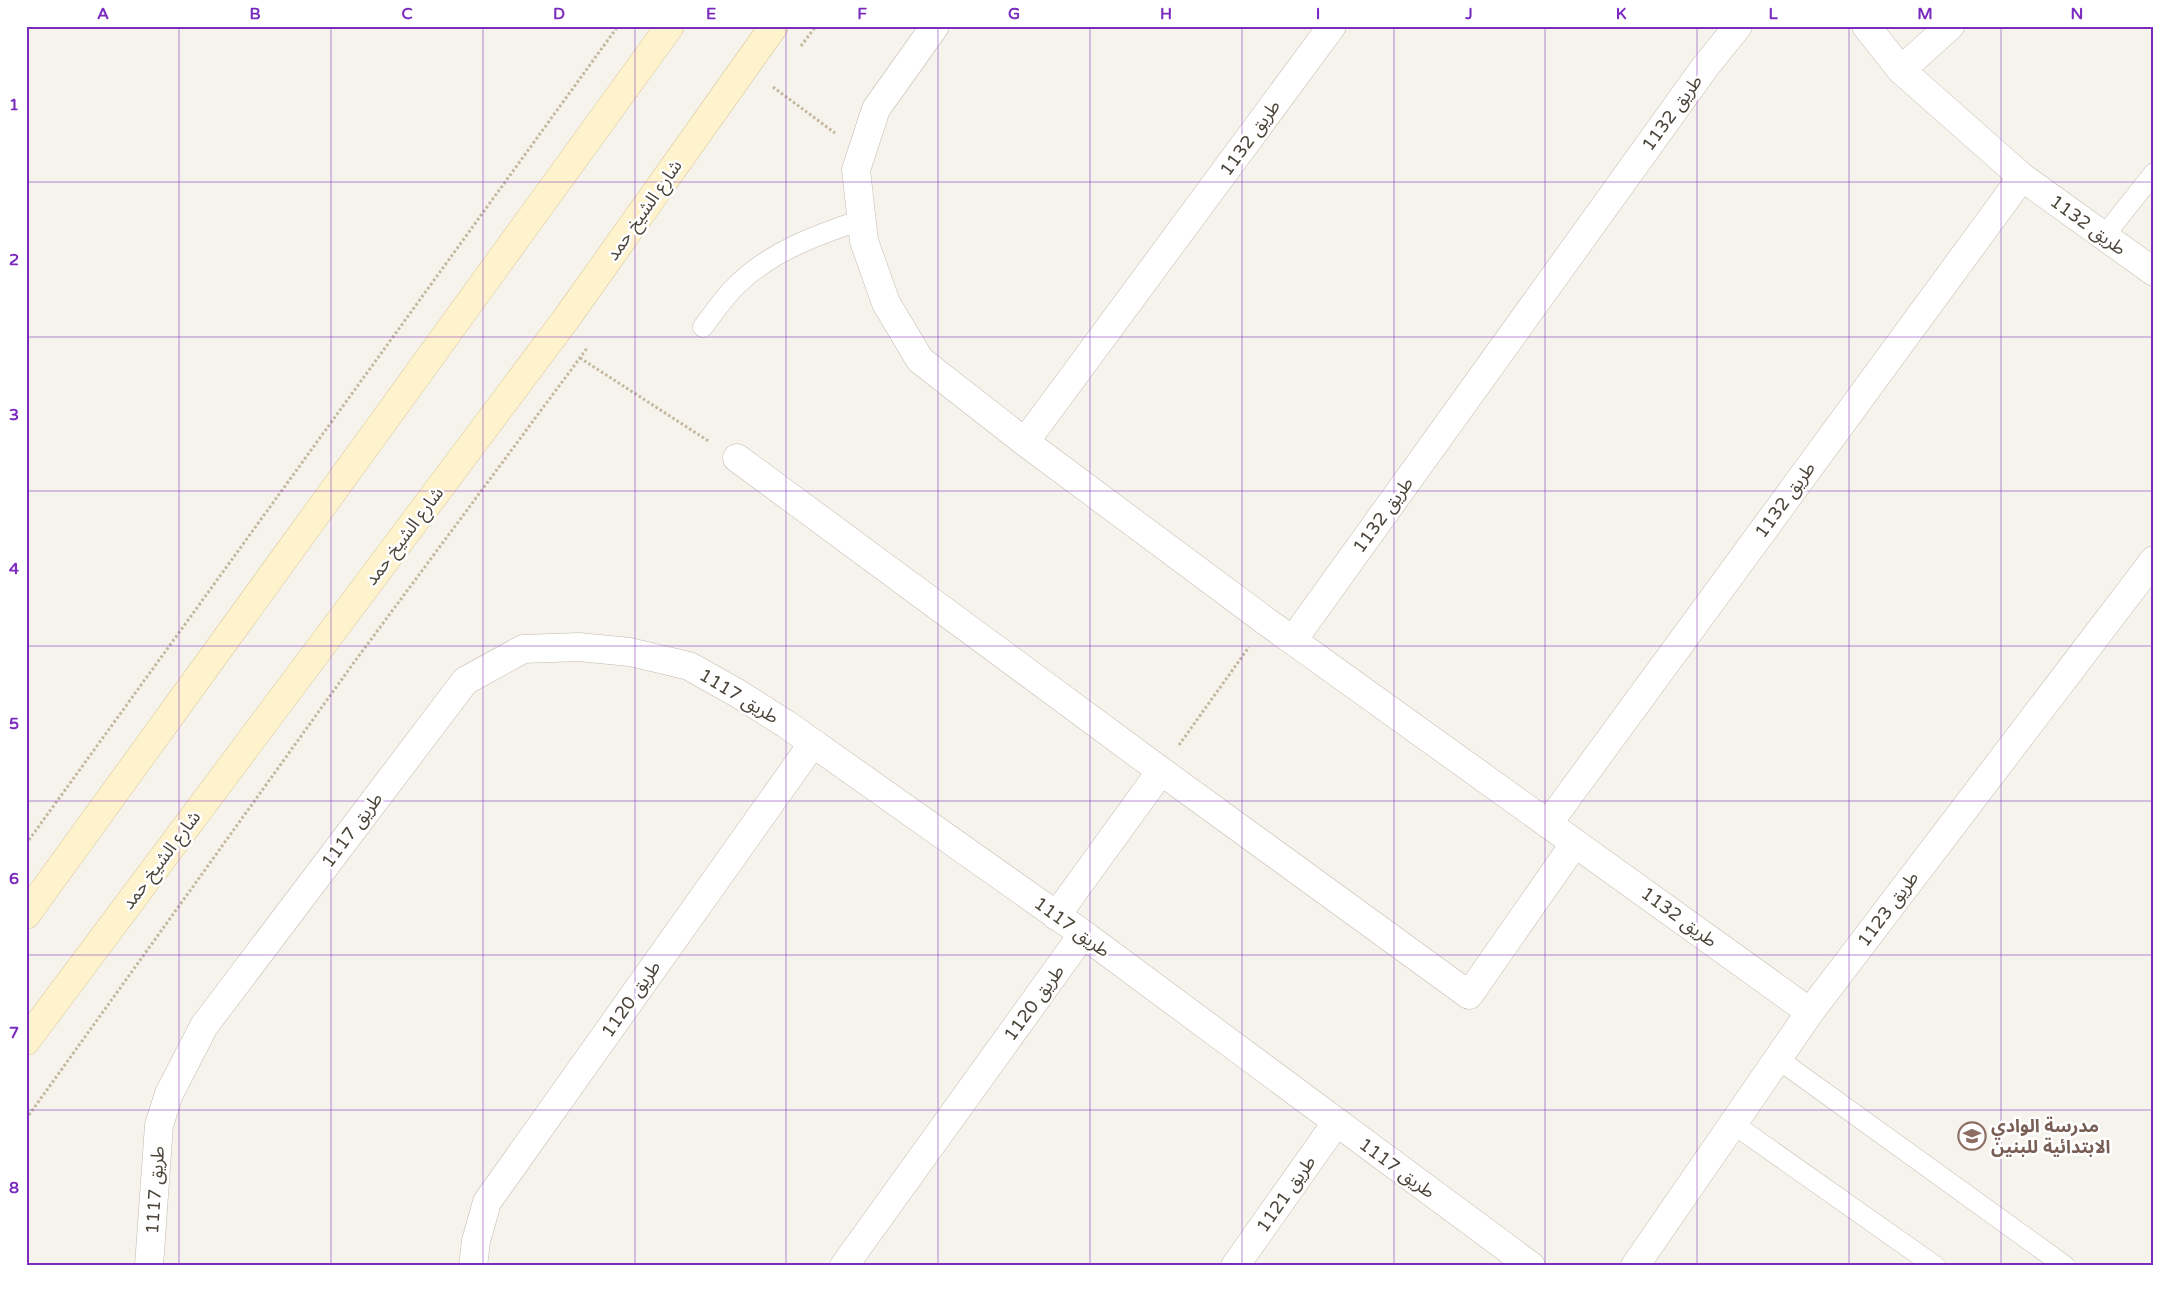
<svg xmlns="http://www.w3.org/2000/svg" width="2180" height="1292" font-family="'Varela Round','Noto Sans Arabic',sans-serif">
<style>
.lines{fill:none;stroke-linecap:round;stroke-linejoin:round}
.service-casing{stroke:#c2bbae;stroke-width:21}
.minor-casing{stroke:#c2bbae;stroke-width:29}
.secondary-casing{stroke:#d6c79b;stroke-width:29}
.path{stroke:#c4b79f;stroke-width:3;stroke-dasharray:2.5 2.5;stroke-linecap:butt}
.service{stroke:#fff;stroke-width:20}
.minor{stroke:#fff;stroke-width:28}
.secondary{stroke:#fff3cd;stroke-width:28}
.grid{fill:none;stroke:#7b2cbf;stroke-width:1;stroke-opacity:0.55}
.labels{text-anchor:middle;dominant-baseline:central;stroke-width:5;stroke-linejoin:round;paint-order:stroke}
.street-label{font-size:18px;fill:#4b4439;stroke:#fff}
.education-label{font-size:18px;font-weight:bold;fill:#785e54;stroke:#fff;text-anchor:start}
.neatline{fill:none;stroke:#7b2cbf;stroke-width:2}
.grid-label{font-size:16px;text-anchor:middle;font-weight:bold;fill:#7b2cbf}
</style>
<rect width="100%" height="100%" fill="#f6f3ec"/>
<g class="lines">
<g class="service-casing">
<g id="service">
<polyline points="2104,236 2154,173"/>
<path d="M703,327C712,315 721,302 731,291C766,253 814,236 861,220"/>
<polyline points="1778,1059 2065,1266"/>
<polyline points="1732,1123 1935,1266"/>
</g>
</g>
<g class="minor-casing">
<g id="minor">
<polyline points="935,26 876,109 856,170 864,241 886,303 920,360 1025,442 1267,622 1810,1012"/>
<polyline points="1866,26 1901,70 2022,177 2154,272"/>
<polyline points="1901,70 1950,26"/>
<polyline points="1025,442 1332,26"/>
<polyline points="737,458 1161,771 1469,995 1575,843"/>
<polyline points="1293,640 1705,67 1738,26"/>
<polyline points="1548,824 2022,177"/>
<polyline points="1056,916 1161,771"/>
<polyline points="149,1266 159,1125 169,1094 204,1026 465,681 523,649 579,647 630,652 689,666 737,693 786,724 1083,934 1531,1266"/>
<polyline points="473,1266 476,1241 487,1202 813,743"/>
<polyline points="844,1266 1083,934"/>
<polyline points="1235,1266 1336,1123"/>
<polyline points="1635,1266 1810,1012 2154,560"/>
</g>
</g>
<g class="secondary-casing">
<g id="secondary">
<polyline points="26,915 670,26"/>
<polyline points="26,1041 566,319 774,26"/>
</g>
</g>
<g class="path">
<polyline points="801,46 816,26"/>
<polyline points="773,87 835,133"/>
<polyline points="580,358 710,442"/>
<polyline points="1179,745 1249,647"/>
<polyline points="26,844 618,26"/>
<polyline points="26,1119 355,661 588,347"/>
</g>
<use href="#service" class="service"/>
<use href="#minor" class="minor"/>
<use href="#secondary" class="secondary"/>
</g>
<path class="grid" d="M179,26V1266M331,26V1266M483,26V1266M635,26V1266M786,26V1266M938,26V1266M1090,26V1266M1242,26V1266M1394,26V1266M1545,26V1266M1697,26V1266M1849,26V1266M2001,26V1266M26,182H2154M26,337H2154M26,491H2154M26,646H2154M26,801H2154M26,955H2154M26,1110H2154"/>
<defs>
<g id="school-ring" transform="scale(1.4375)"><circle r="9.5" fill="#fff" stroke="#8d6e63" stroke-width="1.5"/><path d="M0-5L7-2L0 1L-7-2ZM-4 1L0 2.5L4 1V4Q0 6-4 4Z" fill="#8d6e63"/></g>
</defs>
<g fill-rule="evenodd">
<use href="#school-ring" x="1972" y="1136"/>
</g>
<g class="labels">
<g class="street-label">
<text transform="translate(1672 113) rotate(-54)">طريق 1132</text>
<text transform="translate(1250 138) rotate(-54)">طريق 1132</text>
<text transform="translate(644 210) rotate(-55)">شارع الشيخ حمد</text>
<text transform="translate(2088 225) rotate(36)">طريق 1132</text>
<text transform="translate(1785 500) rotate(-54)">طريق 1132</text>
<text transform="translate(1383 515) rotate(-54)">طريق 1132</text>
<text transform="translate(404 536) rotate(-53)">شارع الشيخ حمد</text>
<text transform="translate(739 696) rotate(31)">طريق 1117</text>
<text transform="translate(352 830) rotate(-53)">طريق 1117</text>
<text transform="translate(161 860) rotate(-53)">شارع الشيخ حمد</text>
<text transform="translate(1888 909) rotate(-53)">طريق 1123</text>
<text transform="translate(1679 917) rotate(36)">طريق 1132</text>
<text transform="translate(1072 927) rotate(36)">طريق 1117</text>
<text transform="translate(631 999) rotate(-55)">طريق 1120</text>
<text transform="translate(1034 1003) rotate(-54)">طريق 1120</text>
<text transform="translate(1397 1168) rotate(36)">طريق 1117</text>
<text transform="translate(155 1190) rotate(-86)">طريق 1117</text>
<text transform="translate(1286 1194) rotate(-55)">طريق 1121</text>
</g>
<g class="education-label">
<text x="1991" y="1126">مدرسة الوادي<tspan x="1991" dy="21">الابتدائية للبنين</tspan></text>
</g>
</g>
<rect width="2180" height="1292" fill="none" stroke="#ffffff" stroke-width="55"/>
<rect x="28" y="28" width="2124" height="1236" class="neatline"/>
<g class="grid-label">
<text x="103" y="19">A</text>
<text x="255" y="19">B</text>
<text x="407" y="19">C</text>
<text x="559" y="19">D</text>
<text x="711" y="19">E</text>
<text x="862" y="19">F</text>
<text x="1014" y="19">G</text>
<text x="1166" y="19">H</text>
<text x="1318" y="19">I</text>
<text x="1469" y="19">J</text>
<text x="1621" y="19">K</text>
<text x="1773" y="19">L</text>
<text x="1925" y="19">M</text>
<text x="2077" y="19">N</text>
<text x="14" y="110">1</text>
<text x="14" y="265">2</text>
<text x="14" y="420">3</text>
<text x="14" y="574">4</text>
<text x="14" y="729">5</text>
<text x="14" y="884">6</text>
<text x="14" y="1038">7</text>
<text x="14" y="1193">8</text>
</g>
</svg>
